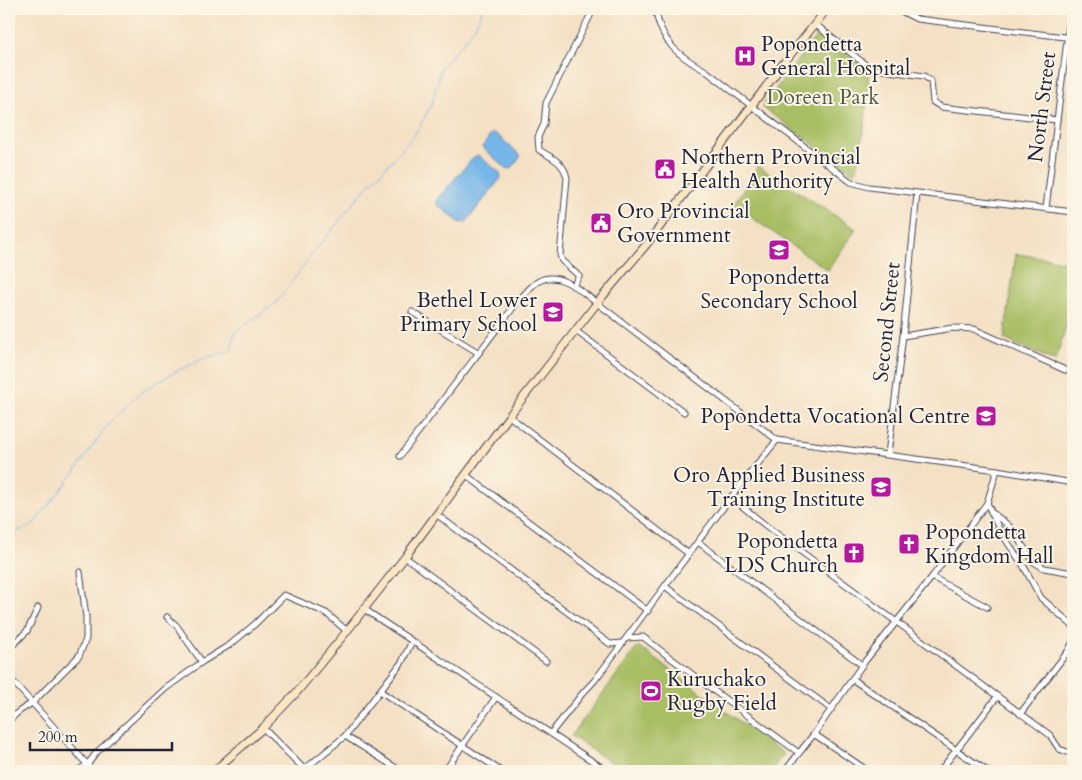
<svg xmlns="http://www.w3.org/2000/svg" width="1082" height="780" font-family="Cardo,serif">
<style>
.green{fill:#a7be63;stroke:#64704f}
.water{fill:#74b6e9;stroke:#4b6c92}
.lines{fill:none;stroke-linecap:round;stroke-linejoin:round}
.stream{stroke:#74b6e9;stroke-width:1}
.street-casing{stroke:#423f50;stroke-width:7}
.secondary-casing{stroke:#423f50;stroke-width:9}
.street{stroke:#fff;stroke-width:5}
.secondary{stroke:#fce6c4;stroke-width:7}
.labels{text-anchor:middle;dominant-baseline:central;stroke-width:4;stroke-linejoin:round;paint-order:stroke}
.poi-label{font-size:21px;fill:#22223b;stroke:#fcf5e5;text-anchor:start}
.park-label{font-size:21px;fill:#515949;stroke:#fcf5e5}
.street-label{font-size:21px;fill:#22223b;stroke:#fcf5e5}
</style>
<rect width="100%" height="100%" fill="#fcf5e5"/>
<filter id="ink" filterUnits="userSpaceOnUse"><feTurbulence type="fractalNoise" baseFrequency=".02" numOctaves="2"/><feDisplacementMap in="SourceGraphic" scale="10" xChannelSelector="R" yChannelSelector="G"/><feConvolveMatrix kernelMatrix="1 2 1 2 8 2 1 2 1" color-interpolation-filters="sRGB"/></filter>
<filter id="wash" filterUnits="userSpaceOnUse"><feTurbulence type="fractalNoise" baseFrequency=".0096" numOctaves="4" result="noise"/><feDisplacementMap in="SourceGraphic" scale="20" xChannelSelector="R" yChannelSelector="G"/><feGaussianBlur stdDeviation="1.12" result="paint"/><feColorMatrix in="noise" values="0 0 0 0 0 0 0 0 0 0 0 0 0 0 0 0 0 1.4 0 .05"/><feComposite in="paint" operator="in"/></filter>
<g filter="url(#wash)">
<rect width="100%" height="100%" fill="#f4e1c5"/>
<g class="green">
<polygon points="819,32 869,71 865,124 855,174 762,107"/>
<polygon points="758,166 856,229 828,270 733,205"/>
<polygon points="1016,254 1048,258 1073,264 1073,304 1055,361 1004,339"/>
<polygon points="638,646 784,754 771,771 624,771 571,736"/>
</g>
<g class="water">
<polygon points="492,133 496,134 521,156 511,169 506,168 482,147"/>
<polygon points="478,155 500,173 501,178 465,223 459,222 437,204 437,199 474,157"/>
</g>
<g class="lines">
<polyline class="stream" points="9,534 32,526 75,472 105,428 140,393 173,373 205,358 231,351 235,332 276,303 314,252 360,195 414,136 432,104 441,68 464,41 475,26 483,9"/>
</g>
</g>
<g filter="url(#ink)">
<g class="lines">
<g class="street-casing">
<g id="street">
<path d="M655,9C662,43 677,55 706,71L851,182L869,187L1073,212"/>
<polyline points="897,9 917,19 1073,38"/>
<polyline points="815,24 867,66 875,69 924,76 931,81 933,102 941,107 1057,120"/>
<polyline points="1046,208 1071,9"/>
<path d="M573,286L579,276L562,261L560,255L567,178C564,162 552,158 539,150L538,137L544,124L546,103L592,12"/>
<polyline points="412,312 479,353"/>
<polyline points="576,331 684,412"/>
<polyline points="903,336 953,328 974,329 1065,370"/>
<polyline points="509,416 689,554"/>
<polyline points="888,454 903,336 917,194"/>
<path d="M400,456L519,300C525,294 532,284 539,281C559,270 582,292 597,303L777,440L997,470L1073,483"/>
<polyline points="466,475 648,611"/>
<polyline points="731,497 765,525 1050,735 1059,749 1073,754"/>
<polyline points="987,503 1000,531 1023,565 1041,598 1073,626"/>
<polyline points="436,514 610,644 623,643"/>
<polyline points="994,514 1009,526 1034,562 1044,568 1073,573"/>
<polyline points="698,542 862,665"/>
<polyline points="405,557 546,661"/>
<polyline points="932,577 987,607"/>
<polyline points="666,587 831,709"/>
<polyline points="364,609 607,771"/>
<polyline points="167,617 176,625 202,662"/>
<polyline points="627,638 643,637 717,693 799,753"/>
<polyline points="9,649 27,631 38,608"/>
<polyline points="9,677 93,771"/>
<polyline points="852,679 987,771"/>
<polyline points="380,691 501,771"/>
<polyline points="1020,714 1069,650 1073,641"/>
<polyline points="9,721 18,712 32,703 79,656 86,639 86,617 80,572"/>
<polyline points="263,728 306,771"/>
<polyline points="551,733 582,694 595,680 731,497 777,440"/>
<polyline points="814,734 868,771"/>
<polyline points="345,736 401,771"/>
<polyline points="222,764 226,771"/>
<polyline points="305,769 345,736 402,662 412,641"/>
<polyline points="77,771 87,765 97,752 165,689 202,662 231,644 255,624 284,595 326,613 347,631"/>
<polyline points="445,771 496,697"/>
<polyline points="785,771 814,734 862,665 932,577 987,503 997,470"/>
<polyline points="940,771 997,697"/>
</g>
</g>
<g class="secondary-casing">
<polyline id="secondary" points="214,771 263,728 297,692 347,631 405,557 509,416 597,303 646,245 783,64 827,9"/>
</g>
<use href="#street" class="street"/>
<use href="#secondary" class="secondary"/>
</g>
</g>
<defs>
<g id="hospital-square" transform="scale(1.125)"><rect x="-9" y="-9" width="18" height="18" rx="4" fill="#b5179e" stroke="#fcf5e5"/><path d="M-5-5h3v3.5h4V-5h3V5h-3V1.5h-4V5h-3Z" fill="#fff"/></g>
<g id="civic-square" transform="scale(1.125)"><rect x="-9" y="-9" width="18" height="18" rx="4" fill="#b5179e" stroke="#fcf5e5"/><path d="M-.6-6.5H3V-4.5H.6V-3L4-1V1h2V6H-6V1h2V-1L-.6-3ZM-1.2 2.5V6h2.4V2.5Z" fill="#fff"/></g>
<g id="school-square" transform="scale(1.125)"><rect x="-9" y="-9" width="18" height="18" rx="4" fill="#b5179e" stroke="#fcf5e5"/><path d="M0-5L7-2L0 1L-7-2ZM-4 1L0 2.5L4 1V4Q0 6-4 4Z" fill="#fff"/></g>
<g id="university-square" transform="scale(1.125)"><rect x="-9" y="-9" width="18" height="18" rx="4" fill="#b5179e" stroke="#fcf5e5"/><path d="M0-5L7-2L0 1L-7-2ZM-4 1L0 2.5L4 1V4Q0 6-4 4Z" fill="#fff"/></g>
<g id="church-square" transform="scale(1.125)"><rect x="-9" y="-9" width="18" height="18" rx="4" fill="#b5179e" stroke="#fcf5e5"/><path d="M-1.2-6h2.4v3.5h3.3v2.4h-3.3V6h-2.4V-.1h-3.3v-2.4h3.3Z" fill="#fff"/></g>
<g id="stadium-square" transform="scale(1.125)"><rect x="-9" y="-9" width="18" height="18" rx="4" fill="#b5179e" stroke="#fcf5e5"/><path d="M0-5a6.5 5 0 1 0 0 10a6.5 5 0 1 0 0-10ZM-3.5-1.8h7v3.6h-7Z" fill="#fff"/></g>
</defs>
<g fill-rule="evenodd">
<use href="#hospital-square" x="745" y="56"/>
<use href="#civic-square" x="665" y="169"/>
<use href="#civic-square" x="601" y="223"/>
<use href="#school-square" x="779" y="250"/>
<use href="#school-square" x="553" y="312"/>
<use href="#school-square" x="986" y="416"/>
<use href="#university-square" x="881" y="487"/>
<use href="#church-square" x="909" y="544"/>
<use href="#church-square" x="854" y="553"/>
<use href="#stadium-square" x="651" y="691"/>
</g>
<g class="labels">
<g class="poi-label">
<text x="761" y="44">Popondetta<tspan x="761" dy="24">General Hospital</tspan></text>
<text x="681" y="157">Northern Provincial<tspan x="681" dy="24">Health Authority</tspan></text>
<text x="617" y="211">Oro Provincial<tspan x="617" dy="24">Government</tspan></text>
<text x="779" y="277" text-anchor="middle">Popondetta<tspan x="779" dy="24">Secondary School</tspan></text>
<text x="537" y="300" text-anchor="end">Bethel Lower<tspan x="537" dy="24">Primary School</tspan></text>
<text x="970" y="416" text-anchor="end">Popondetta Vocational Centre</text>
<text x="865" y="475" text-anchor="end">Oro Applied Business<tspan x="865" dy="24">Training Institute</tspan></text>
<text x="925" y="532">Popondetta<tspan x="925" dy="24">Kingdom Hall</tspan></text>
<text x="838" y="541" text-anchor="end">Popondetta<tspan x="838" dy="24">LDS Church</tspan></text>
<text x="667" y="679">Kuruchako<tspan x="667" dy="24">Rugby Field</tspan></text>
</g>
<g class="park-label">
<text x="823" y="97">Doreen Park</text>
</g>
<g class="street-label">
<text transform="translate(1042 107) rotate(-83)">North Street</text>
<text transform="translate(887 322) rotate(-84)">Second Street</text>
</g>
</g>
<rect width="1082" height="780" fill="none" stroke="#fcf5e5" stroke-width="30"/>
<path d="M30 742v8h142v-8" fill="none" stroke="#22223b" stroke-width="2.5"/>
<text x="38" y="742" font-size="15" fill="#22223b" stroke="#fcf5e5" stroke-width="4" paint-order="stroke">200 m</text>
</svg>
